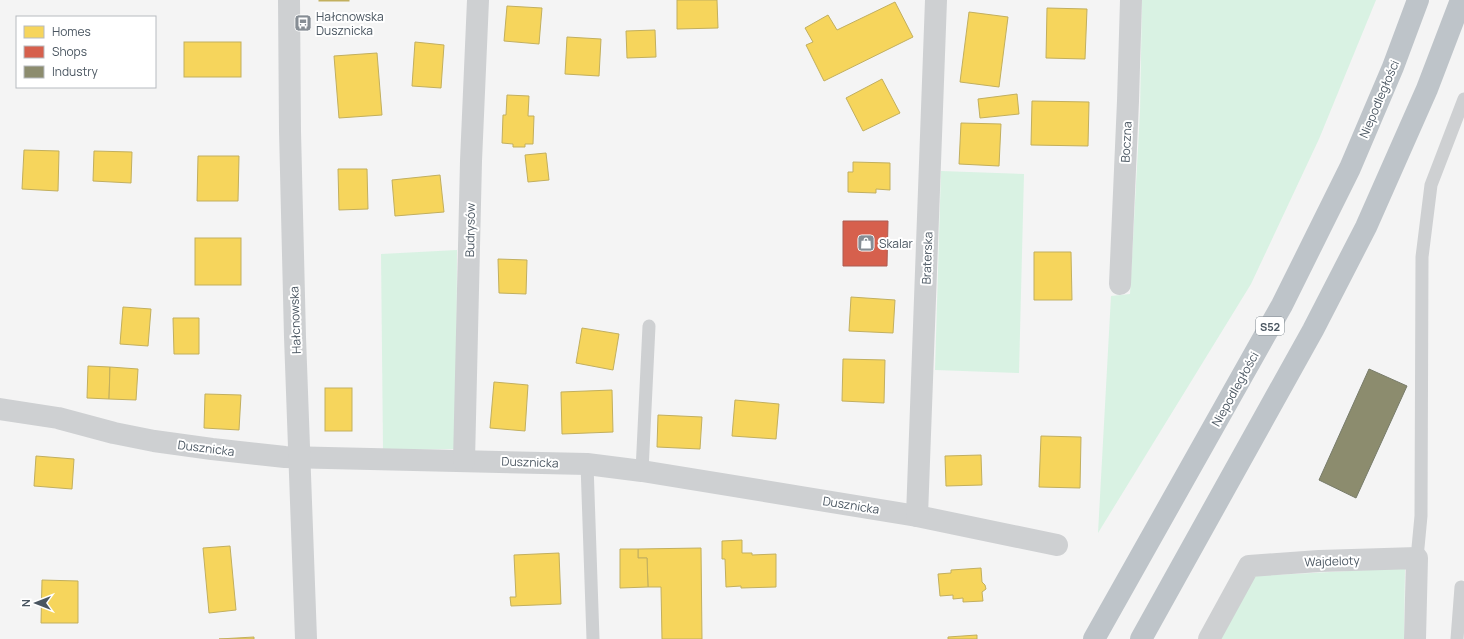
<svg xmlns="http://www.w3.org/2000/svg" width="1464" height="639" font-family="Manrope,sans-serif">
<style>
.green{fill:#d9f2e3}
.homes{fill:#f6d55c;stroke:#c2af5e}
.shops{fill:#d6604d;stroke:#ac5d53}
.industry{fill:#8c8c6e;stroke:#787c6a}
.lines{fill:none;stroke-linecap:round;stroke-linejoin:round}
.service{stroke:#ced0d2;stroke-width:13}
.minor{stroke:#ced0d2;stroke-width:22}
.tertiary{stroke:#ced0d2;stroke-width:22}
.motorway{stroke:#bec4c9;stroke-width:22}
.labels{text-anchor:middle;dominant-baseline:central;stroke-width:4;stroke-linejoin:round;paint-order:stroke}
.shield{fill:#fff;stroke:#808990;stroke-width:1}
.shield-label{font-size:11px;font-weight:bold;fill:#4a5661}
.poi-label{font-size:12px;fill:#4a5661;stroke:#fff;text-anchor:start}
.street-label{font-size:12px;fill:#4a5661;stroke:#fff}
</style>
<rect width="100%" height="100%" fill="#f4f4f4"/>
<g class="green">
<polygon points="1142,0 1376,0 1319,139 1251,284 1098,533 1111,296 1130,294 1140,112"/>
<polygon points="941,171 1024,174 1019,373 935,370"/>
<polygon points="457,250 456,449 383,450 381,254"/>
<polygon points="1405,568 1404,639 1221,639 1255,576"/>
</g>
<g class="homes">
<rect x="319" y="0" width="30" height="1"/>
<polygon points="677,0 717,0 718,28 677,29"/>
<polygon points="895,2 913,37 824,81 806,45 813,42 805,28 828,15 837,30"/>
<polygon points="507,6 542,8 539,44 504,41"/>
<polygon points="1047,8 1087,9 1085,59 1046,58"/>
<polygon points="969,12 1008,17 999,87 960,82"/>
<polygon points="655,30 656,57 627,58 626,31"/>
<polygon points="567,37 601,39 599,76 565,74"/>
<rect x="184" y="42" width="57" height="35"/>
<polygon points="415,42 444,45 441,88 412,86"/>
<polygon points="377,53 382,115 339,118 334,56"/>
<polygon points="882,79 900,113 863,131 846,98"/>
<polygon points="1017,94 1019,114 980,118 978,99"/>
<polygon points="507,95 529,96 528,116 534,116 533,144 525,144 525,147 513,147 513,144 502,143 503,115 506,115"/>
<polygon points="1032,101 1089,102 1088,146 1031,145"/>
<polygon points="961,123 1001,124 999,166 959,164"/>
<polygon points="24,150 59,151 58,191 22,189"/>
<polygon points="94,151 132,152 131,183 93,181"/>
<polygon points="546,153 549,180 528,182 525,155"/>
<polygon points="198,156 239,156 238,201 197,201"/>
<polygon points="853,162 890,163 890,190 876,189 876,193 848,192 848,172 853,172"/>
<polygon points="338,169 367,169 368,209 339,210"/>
<polygon points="440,175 444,212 395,216 392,180"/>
<rect x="195" y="238" width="46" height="47"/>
<polygon points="1034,252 1071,252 1072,300 1034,300"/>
<polygon points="498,259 527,260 526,294 499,293"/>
<polygon points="851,297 895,300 893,333 849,331"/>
<polygon points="123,307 151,309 148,346 120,344"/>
<polygon points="173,318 199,318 199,354 174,354"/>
<polygon points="582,328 619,334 613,370 576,363"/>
<polygon points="843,359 885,360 884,403 842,401"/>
<polygon points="88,366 110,367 109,399 87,398"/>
<polygon points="110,367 138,369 136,400 109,399"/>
<polygon points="494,382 528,385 525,431 490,428"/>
<rect x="325" y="388" width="27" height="43"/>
<polygon points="612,390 613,432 562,434 561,392"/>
<polygon points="205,394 241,395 239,430 204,428"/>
<polygon points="735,400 779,404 776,439 732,436"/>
<polygon points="658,415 702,417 700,449 657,447"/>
<polygon points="1041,436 1081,437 1080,488 1039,487"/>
<polygon points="981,455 982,485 946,486 945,456"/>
<polygon points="36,456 74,459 72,489 34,486"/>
<polygon points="742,540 742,553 752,553 752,555 776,554 776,587 741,588 741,586 726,587 725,559 722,559 722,541"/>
<polygon points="230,546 236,610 209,613 203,548"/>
<polygon points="701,548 702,639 662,639 661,587 648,587 647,558 638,558 638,549"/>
<polygon points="620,549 638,549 638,558 647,558 648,587 620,588"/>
<polygon points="559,553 561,604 511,606 510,597 516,597 514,555"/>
<polygon points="981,568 982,582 985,585 986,589 982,592 983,601 963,602 963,598 953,599 953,595 940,596 938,574 951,573 951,570"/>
<polygon points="42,580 78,581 78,623 41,623"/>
<polygon points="977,635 977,639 948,639 948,637"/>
<polygon points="254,637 254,639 219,639"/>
</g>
<polygon class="shops" points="843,221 888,221 887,266 843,266"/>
<polygon class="industry" points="1369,369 1407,386 1356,498 1319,480"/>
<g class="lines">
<g class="service">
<polyline points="587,464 593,639"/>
<polyline points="642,471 649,326"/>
<polyline points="1417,558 1421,516 1422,257 1431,185 1464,99"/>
<polyline points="1457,639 1461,587"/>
</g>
<g class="minor">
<polyline points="1120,284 1128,101 1131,0"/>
<polyline points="0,409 58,418 114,433 154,441 212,449 285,457 587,464 642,471 917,516 1057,545"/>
<polyline points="464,461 471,161 478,0"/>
<polyline points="917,516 936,0"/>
<polyline points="1209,639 1249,566 1319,561 1417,558 1415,639"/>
</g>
<polyline class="tertiary" points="289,0 290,131 295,337 306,639"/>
<g class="motorway">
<polyline points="1094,639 1282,305 1350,168 1393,67 1418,0"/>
<polyline points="1141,639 1313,330 1366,227 1427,89 1461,0"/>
</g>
</g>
<defs>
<g id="bus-square" transform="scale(0.9)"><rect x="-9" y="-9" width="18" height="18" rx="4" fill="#868d94" stroke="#fff"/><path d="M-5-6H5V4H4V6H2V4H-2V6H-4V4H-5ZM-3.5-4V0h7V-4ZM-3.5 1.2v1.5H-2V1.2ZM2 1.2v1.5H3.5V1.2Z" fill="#fff"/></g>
<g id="shop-square" transform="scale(0.9)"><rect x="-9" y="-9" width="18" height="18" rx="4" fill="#868d94" stroke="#fff"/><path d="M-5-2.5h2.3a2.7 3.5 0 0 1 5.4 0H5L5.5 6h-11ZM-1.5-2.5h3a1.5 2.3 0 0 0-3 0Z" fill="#fff"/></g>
</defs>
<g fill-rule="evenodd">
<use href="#bus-square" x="303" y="23"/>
<use href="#shop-square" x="866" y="243"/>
</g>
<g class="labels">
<rect class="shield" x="1256" y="317" width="28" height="18" rx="3"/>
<g class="shield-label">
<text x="1270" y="326">S52</text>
</g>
<g class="poi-label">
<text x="316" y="16">Hałcnowska<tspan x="316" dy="14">Dusznicka</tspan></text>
<text x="879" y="243">Skalar</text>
</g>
<g class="street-label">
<text transform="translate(1379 99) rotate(-67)">Niepodległości</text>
<text transform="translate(1126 142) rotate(-87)">Boczna</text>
<text transform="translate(470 230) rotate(-89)">Budrysów</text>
<text transform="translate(927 258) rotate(-88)">Braterska</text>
<text transform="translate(295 320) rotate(-92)">Hałcnowska</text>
<text transform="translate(1235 389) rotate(-61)">Niepodległości</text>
<text transform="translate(206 448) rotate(7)">Dusznicka</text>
<text transform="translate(530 462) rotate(2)">Dusznicka</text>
<text transform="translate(851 505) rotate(9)">Dusznicka</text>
<text transform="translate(1332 561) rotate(-2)">Wajdeloty</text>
</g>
</g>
<rect x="16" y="16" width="140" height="72" fill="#ffffff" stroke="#b7bbc0"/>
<rect x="24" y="26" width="20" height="12" fill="#f6d55c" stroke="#b7bbc0"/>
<text x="52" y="36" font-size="12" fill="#4a5661">Homes</text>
<rect x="24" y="46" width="20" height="12" fill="#d6604d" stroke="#b7bbc0"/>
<text x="52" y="56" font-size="12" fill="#4a5661">Shops</text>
<rect x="24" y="66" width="20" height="12" fill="#8c8c6e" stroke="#b7bbc0"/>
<text x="52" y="76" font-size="12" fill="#4a5661">Industry</text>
<g transform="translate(36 603) rotate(270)" stroke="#ffffff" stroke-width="3" paint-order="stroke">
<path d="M0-3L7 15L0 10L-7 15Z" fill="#4a5661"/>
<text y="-6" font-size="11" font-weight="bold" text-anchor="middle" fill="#4a5661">N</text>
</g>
</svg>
